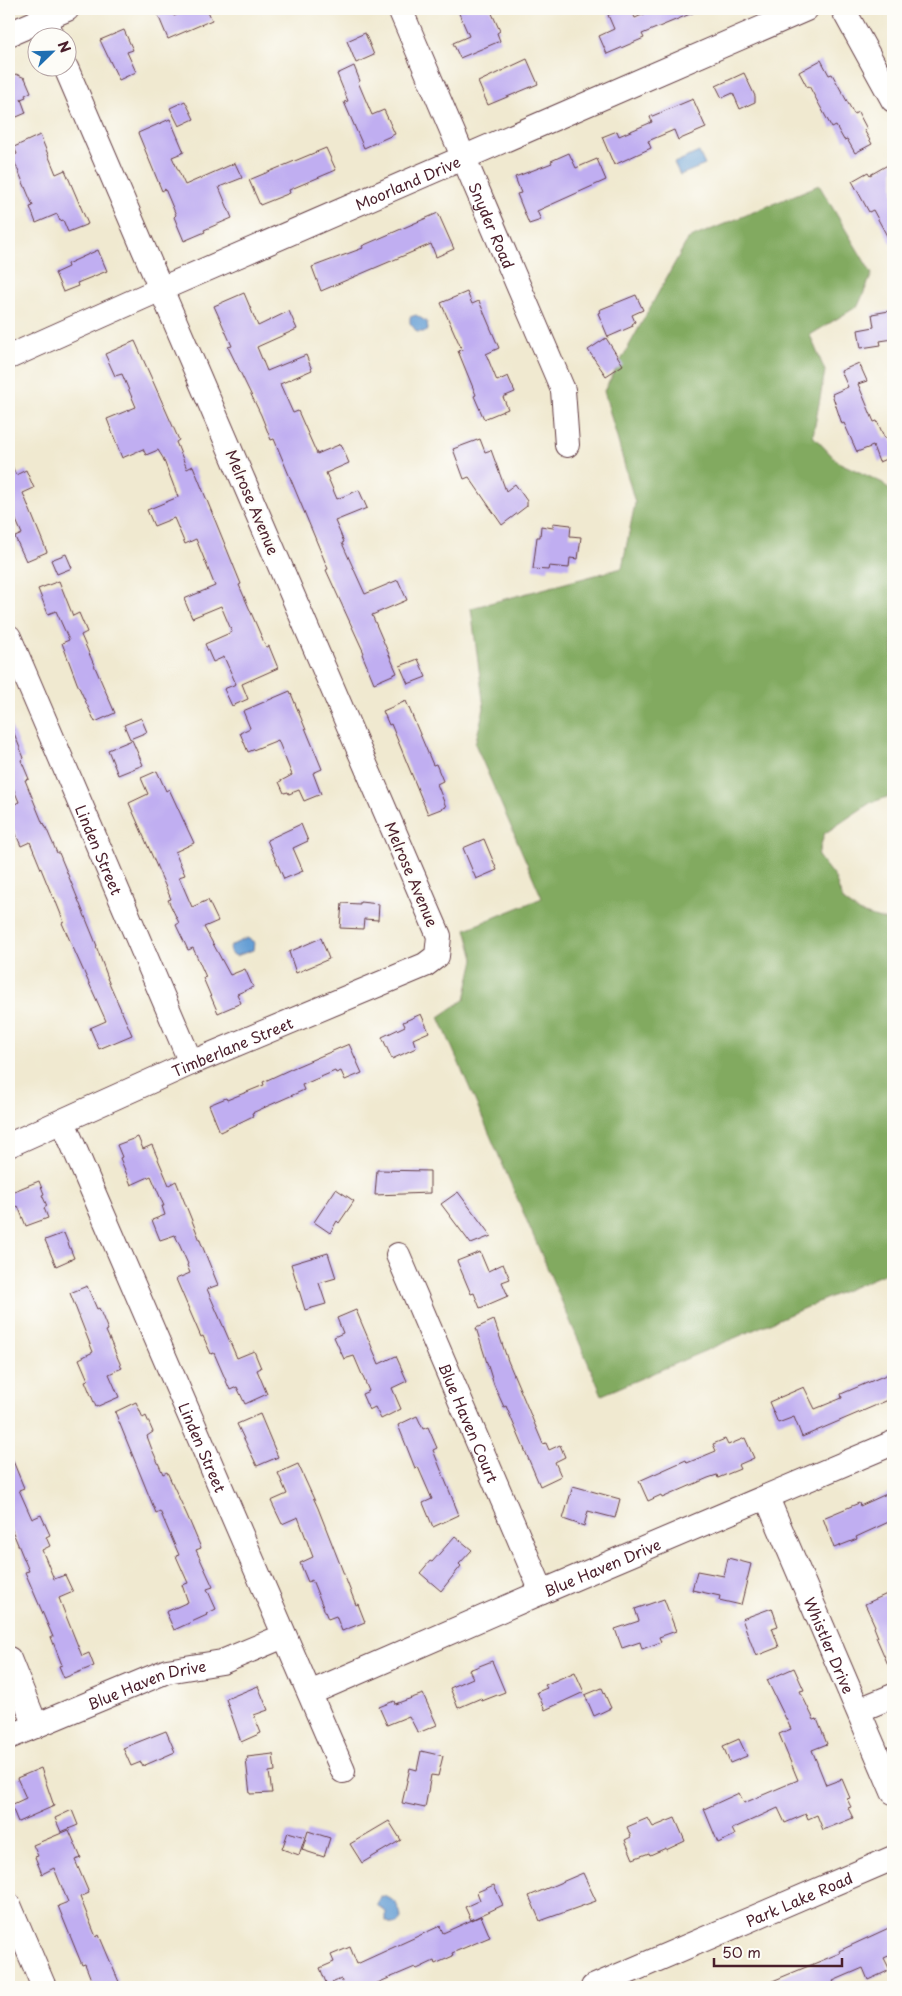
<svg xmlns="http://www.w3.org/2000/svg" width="902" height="1996" font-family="'Playpen Sans',sans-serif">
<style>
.forest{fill:#82aa61;stroke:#666446}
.water{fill:#659ed4;stroke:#585e80}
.building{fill:#c0aef1}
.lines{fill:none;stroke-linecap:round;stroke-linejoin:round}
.minor-casing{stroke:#633d44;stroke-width:26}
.minor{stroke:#fff;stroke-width:24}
.labels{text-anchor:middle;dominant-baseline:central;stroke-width:4.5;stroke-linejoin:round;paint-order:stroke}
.street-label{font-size:15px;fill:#4a1f2b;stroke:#fdfcf7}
</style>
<rect width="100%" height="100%" fill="#fdfcf7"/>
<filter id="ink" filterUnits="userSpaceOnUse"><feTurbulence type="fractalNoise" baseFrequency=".02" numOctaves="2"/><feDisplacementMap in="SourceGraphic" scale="10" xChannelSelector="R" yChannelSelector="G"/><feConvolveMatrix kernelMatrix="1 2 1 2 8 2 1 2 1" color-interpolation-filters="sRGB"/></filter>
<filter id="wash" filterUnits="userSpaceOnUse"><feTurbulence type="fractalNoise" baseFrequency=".0096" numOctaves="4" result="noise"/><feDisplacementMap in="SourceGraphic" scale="20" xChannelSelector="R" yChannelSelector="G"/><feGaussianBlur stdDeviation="1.12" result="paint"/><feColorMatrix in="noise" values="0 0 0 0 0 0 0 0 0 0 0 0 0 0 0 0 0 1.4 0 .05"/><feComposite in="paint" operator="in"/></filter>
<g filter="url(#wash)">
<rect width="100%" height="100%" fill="#f0e9d0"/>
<polygon class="forest" points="819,185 872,274 858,306 810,335 825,371 813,436 838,462 883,483 893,494 893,795 870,803 824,834 818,856 835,878 843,901 861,913 893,923 893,1270 602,1395 439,1017 465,999 474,959 466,929 542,898 475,744 484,708 471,608 622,568 635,503 604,391 688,239"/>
<g class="water">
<polygon points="699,152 705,165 680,175 674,163"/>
<polygon points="416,315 427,322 428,330 425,332 417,332 410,323 410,317"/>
<polygon points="247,938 254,942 253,950 236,956 231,953 229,949 232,945"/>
<path d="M381,1896C392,1896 401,1907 401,1918L397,1924H391L386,1921V1912L377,1905Z"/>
</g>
<g id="blocks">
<g class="building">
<polygon points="171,9 174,16 190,9 207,9 212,20 168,39 158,15"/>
<polygon points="457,9 490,9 500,31 497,33 500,41 460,58 453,43 469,36"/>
<polygon points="623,9 631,9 635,18 656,9 702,9 642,34 644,38 607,54 599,36 614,29 608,15"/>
<polygon points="124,30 133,50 127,52 136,72 119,80 100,40"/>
<polygon points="365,33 374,55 356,63 347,41"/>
<polygon points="527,59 538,84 488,105 478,82"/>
<polygon points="821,60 829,75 832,74 854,114 858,112 867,129 864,130 872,144 855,153 847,139 844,140 836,126 832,128 809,86 807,87 799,72"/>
<polygon points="354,66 360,81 358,82 372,115 384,110 395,134 364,148 344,102 348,101 337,74"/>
<polygon points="9,70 12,76 16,74 25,78 31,92 25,95 26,97 21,99 26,113 12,119 9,109"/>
<polygon points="744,73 755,96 755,102 740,109 733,93 722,98 716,86"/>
<polygon points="693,99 706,128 678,140 674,130 648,141 651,148 614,165 602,137 617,131 619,136 652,122 650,117"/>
<polygon points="185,101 194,119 179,126 170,108"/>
<polygon points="170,119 184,152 172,157 185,185 235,163 242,178 219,187 232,218 204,230 205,232 184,241 174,217 176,215 165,189 162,191 138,133"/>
<polygon points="40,135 56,174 65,170 88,224 68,232 63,220 60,221 57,214 36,223 30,207 33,206 12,156 17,154 14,147"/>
<polygon points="326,148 336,170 289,190 290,193 260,205 249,180"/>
<polygon points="569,153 576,168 597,159 606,180 537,211 541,220 529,224 517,194 521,193 515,177 552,163 551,161"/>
<polygon points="893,162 893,247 873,210 869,212 852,181 868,172 870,175"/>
<polygon points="438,213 454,249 436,257 431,244 321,291 312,267 363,248 362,246"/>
<polygon points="98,250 107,271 77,283 78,286 63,292 55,273 68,267 67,264"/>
<polygon points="467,292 472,304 479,301 499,348 486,354 497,381 508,376 515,392 503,397 508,409 484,419 474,396 476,395 458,351 462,350 441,303"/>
<polygon points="244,293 258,326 289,311 297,329 257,347 267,371 306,355 312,370 280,384 293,413 298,411 317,454 341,444 349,463 326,473 337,499 359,490 367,508 335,521 344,542 342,543 365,594 398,580 407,600 372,615 397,673 374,683 362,654 364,653 326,570 328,569 274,439 271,440 261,415 228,347 232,346 214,306"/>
<polygon points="636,295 643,310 632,315 635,322 632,324 633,326 608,337 598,313 600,312 599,310"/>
<polygon points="889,311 893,312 893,339 880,341 881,345 861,348 858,330 874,327 872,314"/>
<polygon points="606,338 623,365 606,376 588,350"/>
<polygon points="135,341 179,440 176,442 187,469 193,466 241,584 239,585 266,647 269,646 278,668 242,684 248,699 232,706 224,689 236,684 224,657 213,662 205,644 232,632 221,606 192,618 184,599 215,586 196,539 185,544 174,518 154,526 147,510 178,497 163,458 158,450 146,455 143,449 122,458 107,419 136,407 122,374 115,376 105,354"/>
<polygon points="859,363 867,381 858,384 874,422 877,421 885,439 890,437 893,446 893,456 879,462 873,446 857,452 844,423 842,424 832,394 848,387 841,371"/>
<polygon points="480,439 485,452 491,450 506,491 515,484 527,501 527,506 502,525 469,477 464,479 453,449"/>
<polygon points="9,459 16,475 26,470 34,488 23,493 47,552 26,561 15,537 22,534 9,504"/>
<polygon points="553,523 571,525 570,536 581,537 578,559 570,558 569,568 549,566 548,570 533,569 537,537 540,537 541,526 553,528"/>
<polygon points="66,554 72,568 57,574 51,560"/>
<polygon points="59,581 73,616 79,613 87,632 81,635 115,713 95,722 77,683 62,643 69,640 56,611 48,614 38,589"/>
<polygon points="418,659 426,677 408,684 400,666"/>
<polygon points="290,691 322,769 313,773 321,794 304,801 299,790 289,794 288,792 284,793 279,782 292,775 278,740 248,752 240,733 250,728 243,711"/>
<polygon points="406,701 433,765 436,764 443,781 437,784 446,807 428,814 391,724 389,725 383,711"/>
<polygon points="141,718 147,732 130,739 124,725"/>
<polygon points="9,721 24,758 21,760 29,779 25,780 43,824 44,823 57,853 59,853 73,887 97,946 96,946 108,978 107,978 132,1035 99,1049 90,1028 106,1021 62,923 64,922 54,897 53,898 30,842 21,846 13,827 9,829 9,807 19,802 9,778"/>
<polygon points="132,740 143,765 118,775 108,750"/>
<polygon points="157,771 166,791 169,789 194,843 175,852 185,875 179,877 192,907 208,900 218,921 204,927 230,975 245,969 253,987 237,994 241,1003 218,1013 203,978 206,977 193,948 188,950 176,925 179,923 168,900 171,899 129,803 148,794 141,778"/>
<polygon points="301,824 308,841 293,848 303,871 284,879 267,840"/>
<polygon points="484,839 497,870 476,879 463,848"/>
<polygon points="360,902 379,904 378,920 364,919 363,929 340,928 342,903 360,904"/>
<polygon points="321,938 329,959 296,973 289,952"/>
<polygon points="421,1014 429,1032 413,1039 416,1048 392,1059 382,1037 405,1026 403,1022"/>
<polygon points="349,1044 362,1073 345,1080 341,1071 336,1073 335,1071 302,1085 304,1090 252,1113 253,1116 220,1132 209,1105 226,1098 227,1100 264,1085 263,1082 293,1068"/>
<polygon points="138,1137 143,1149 152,1145 169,1185 176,1181 218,1285 207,1289 237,1358 254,1351 261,1368 257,1370 267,1394 245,1404 237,1387 230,1390 214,1353 211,1354 203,1336 201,1337 176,1279 190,1273 187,1265 188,1264 175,1235 160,1240 152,1220 165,1215 162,1206 164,1206 151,1176 131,1185 120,1158 122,1157 117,1145"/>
<polygon points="377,1170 430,1171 430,1193 375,1195"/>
<polygon points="39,1181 44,1194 42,1195 47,1206 44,1208 48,1218 26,1226 18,1206 12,1209 9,1200 9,1193"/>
<polygon points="336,1189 354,1201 339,1223 337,1221 330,1233 314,1222"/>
<polygon points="458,1192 491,1236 471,1244 441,1204"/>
<polygon points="64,1233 74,1258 56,1266 45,1240"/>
<polygon points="480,1252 488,1271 503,1264 510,1279 502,1282 508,1296 480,1308 474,1293 471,1294 457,1261"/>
<polygon points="328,1253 336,1278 319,1283 326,1304 305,1310 291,1264"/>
<polygon points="87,1286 97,1309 99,1308 108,1330 106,1331 122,1368 109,1374 119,1397 96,1407 85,1381 88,1380 79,1359 93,1352 70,1293"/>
<polygon points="356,1310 379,1364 396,1356 407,1381 392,1388 401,1409 381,1419 375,1407 369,1410 362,1394 369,1391 354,1356 344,1359 334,1337 343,1333 337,1318"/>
<polygon points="494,1320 508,1361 543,1444 546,1443 549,1450 560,1445 565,1457 555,1462 561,1476 540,1486 506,1406 504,1407 494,1385 476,1328"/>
<polygon points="893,1372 893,1398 802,1437 794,1417 778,1423 769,1402 804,1387 815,1409 842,1398 841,1394"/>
<polygon points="136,1402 143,1418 146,1416 153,1432 147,1436 151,1447 163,1474 167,1472 187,1515 201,1548 196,1550 213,1587 207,1589 216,1609 206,1614 207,1615 174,1630 166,1612 188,1602 182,1585 188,1583 176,1556 179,1555 160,1511 156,1513 115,1412"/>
<polygon points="260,1414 278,1457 257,1466 237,1424"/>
<polygon points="417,1416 423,1429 428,1427 437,1448 433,1450 459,1515 433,1527 423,1503 432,1499 418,1467 415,1468 398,1425"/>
<polygon points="745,1438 754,1458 738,1465 740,1469 718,1478 717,1475 708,1478 662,1498 661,1495 648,1501 639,1481 686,1460 687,1463 716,1451 713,1444 725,1439 728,1445"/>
<polygon points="9,1451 24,1488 19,1490 32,1519 41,1515 50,1535 46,1537 50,1546 42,1550 54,1579 65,1575 73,1592 59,1598 64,1611 82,1656 89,1653 94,1666 64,1678 59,1666 62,1665 51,1637 53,1637 25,1572 29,1571 9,1523"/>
<polygon points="298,1464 318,1508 356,1605 358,1604 365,1622 342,1631 336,1616 328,1619 312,1580 308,1582 300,1563 313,1557 298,1517 282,1524 271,1501 287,1494 278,1473"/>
<polygon points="573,1486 620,1499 615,1518 588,1511 584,1526 563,1519"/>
<polygon points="893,1491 893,1520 856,1537 857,1539 834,1548 823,1518 859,1503 860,1506"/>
<polygon points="455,1536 472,1550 459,1564 461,1566 441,1591 420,1573 430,1561 432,1562"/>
<polygon points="728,1558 751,1564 741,1605 719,1600 720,1596 692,1590 697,1571 724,1576"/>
<polygon points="887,1594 893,1609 893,1676 876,1637 878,1637 874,1627 875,1626 865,1604"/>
<polygon points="664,1599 676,1631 659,1637 661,1642 642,1649 640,1642 622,1648 615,1629 639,1621 635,1609"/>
<polygon points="772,1608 778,1626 772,1628 779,1647 756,1656 742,1619"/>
<polygon points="492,1661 505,1692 482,1701 481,1698 458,1708 450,1688 473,1678 469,1670"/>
<polygon points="794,1668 804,1690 800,1691 814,1720 817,1719 827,1744 812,1750 826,1785 842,1779 850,1798 847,1799 851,1807 848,1808 853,1818 823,1830 817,1815 808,1819 806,1814 785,1823 778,1808 732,1829 735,1835 718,1843 704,1809 739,1793 744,1803 798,1780 779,1734 791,1729 767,1680"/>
<polygon points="575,1672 584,1692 545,1710 537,1692 547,1688 545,1685"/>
<polygon points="258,1686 268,1710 254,1715 261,1733 241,1742 226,1699"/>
<polygon points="602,1688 611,1708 594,1716 585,1695"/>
<polygon points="423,1694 437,1725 418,1733 409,1716 387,1725 379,1707 394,1701 395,1704"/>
<polygon points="166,1731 175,1752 143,1766 141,1762 131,1766 123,1748"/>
<polygon points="739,1739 747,1756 730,1763 723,1746"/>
<polygon points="421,1751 443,1756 438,1776 431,1775 425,1808 402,1803 410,1768 417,1770"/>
<polygon points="273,1754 275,1771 269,1772 272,1793 250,1794 246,1760 248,1759 247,1757"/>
<polygon points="41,1768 54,1806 18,1822 11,1805 26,1798 17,1778"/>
<polygon points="72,1810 78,1825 61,1832 55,1818"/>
<polygon points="648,1818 653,1827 675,1818 685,1841 666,1850 666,1848 650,1855 649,1853 633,1859 625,1840 631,1837 627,1827"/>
<polygon points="389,1821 401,1840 362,1863 350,1844"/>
<polygon points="69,1830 81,1858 75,1860 89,1893 80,1897 96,1937 99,1935 119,1982 107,1987 94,1987 85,1964 82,1965 58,1906 68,1902 54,1868 42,1874 35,1857 38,1856 33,1845"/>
<polygon points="308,1831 330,1838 324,1857 302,1850"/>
<polygon points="288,1832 305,1837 299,1855 282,1849"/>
<polygon points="583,1873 596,1901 540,1921 529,1896"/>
<polygon points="494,1885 503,1905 471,1920 465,1907 480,1900 477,1892"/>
<polygon points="481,1916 490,1937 452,1953 453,1956 435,1964 434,1961 417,1969 415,1967 368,1987 344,1987 341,1979 327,1985 320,1968 334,1962 331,1955 350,1947 357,1964 440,1926 443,1933"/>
<polygon points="893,1926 893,1954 884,1958 890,1970 868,1980 863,1968 833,1981 836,1987 758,1987 840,1953 839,1951"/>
</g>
</g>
</g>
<g filter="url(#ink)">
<use href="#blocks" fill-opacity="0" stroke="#633d44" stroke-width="1"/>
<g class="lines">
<g class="minor-casing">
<g id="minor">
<polyline points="41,9 53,38"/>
<path id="s1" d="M400,9L563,390L567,445"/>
<polyline points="843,9 893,100"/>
<polyline points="9,34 67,9"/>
<path id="s2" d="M9,357L161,289L806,9"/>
<path id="s3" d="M9,637L191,1063"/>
<path id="s4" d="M63,1122L343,1771"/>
<path id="s5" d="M9,1145L191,1063L425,965L437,956L439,936L66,68"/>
<path id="s6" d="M398,1255L542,1592"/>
<path id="s7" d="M767,1498L893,1792"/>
<polyline points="9,1659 36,1726"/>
<path id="s8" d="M310,1693L542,1592L893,1443"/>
<polyline points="859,1710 893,1696"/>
<path id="s9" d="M9,1737L167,1671L222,1662L284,1636"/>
<polyline points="9,1905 44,1987"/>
<path id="s10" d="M593,1987L893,1858"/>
</g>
</g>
<use href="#minor" class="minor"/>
</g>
</g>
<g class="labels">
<g class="street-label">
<text stroke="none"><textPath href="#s2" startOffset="435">Moorland Drive</textPath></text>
<text stroke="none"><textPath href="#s1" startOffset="235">Snyder Road</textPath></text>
<text transform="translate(253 502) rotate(67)">Melrose Avenue</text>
<text stroke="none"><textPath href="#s3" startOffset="231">Linden Street</textPath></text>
<text transform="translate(412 874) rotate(67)">Melrose Avenue</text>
<text stroke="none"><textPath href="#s5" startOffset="244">Timberlane Street</textPath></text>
<text stroke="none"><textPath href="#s6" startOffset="182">Blue Haven Court</textPath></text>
<text stroke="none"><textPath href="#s4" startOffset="354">Linden Street</textPath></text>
<text stroke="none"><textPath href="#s8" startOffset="318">Blue Haven Drive</textPath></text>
<text stroke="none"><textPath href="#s7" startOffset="160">Whistler Drive</textPath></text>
<text stroke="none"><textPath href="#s9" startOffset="148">Blue Haven Drive</textPath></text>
<text stroke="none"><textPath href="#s10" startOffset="224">Park Lake Road</textPath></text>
</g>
</g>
<rect width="902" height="1996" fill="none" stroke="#fdfcf7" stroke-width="30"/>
<g transform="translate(52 52) rotate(67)"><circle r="24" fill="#fdfcf7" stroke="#b5a4a5"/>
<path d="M0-4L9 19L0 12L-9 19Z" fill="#1f6fb2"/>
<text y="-8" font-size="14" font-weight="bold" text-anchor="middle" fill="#4a1f2b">N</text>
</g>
<path d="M714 1958v8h128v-8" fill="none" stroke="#4a1f2b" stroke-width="2.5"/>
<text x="722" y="1958" font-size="15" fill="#4a1f2b" stroke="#fdfcf7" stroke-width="4" paint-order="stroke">50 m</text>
</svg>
